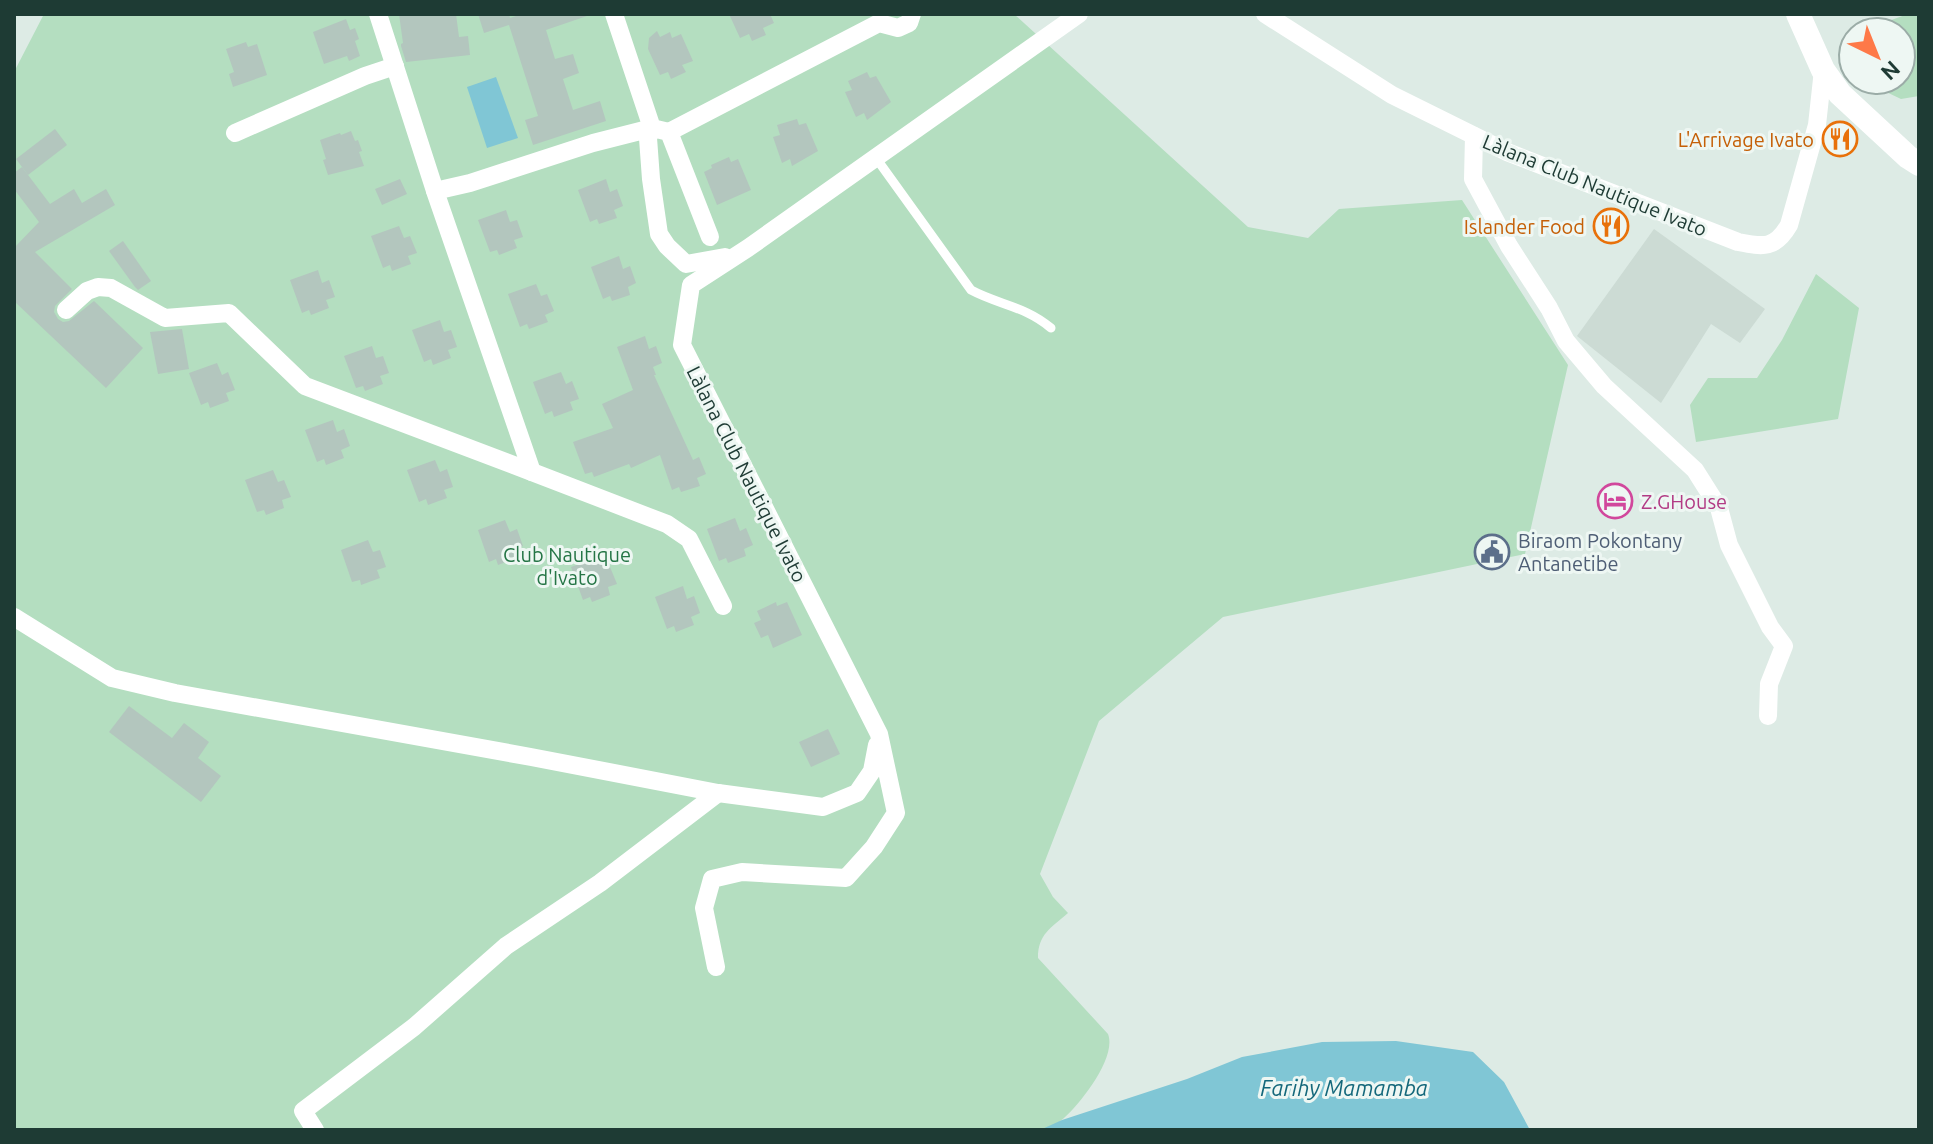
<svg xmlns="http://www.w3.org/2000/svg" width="1933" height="1144" font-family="Ubuntu,sans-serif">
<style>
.built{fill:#ccdbd4}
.green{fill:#b4dec0}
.water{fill:#80c6d5}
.building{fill:#b3c6be}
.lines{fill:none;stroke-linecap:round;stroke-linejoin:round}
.service{stroke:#fff;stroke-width:9}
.minor{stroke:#fff;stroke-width:18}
.secondary{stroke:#fff;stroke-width:24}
.labels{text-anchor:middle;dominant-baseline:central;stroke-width:6;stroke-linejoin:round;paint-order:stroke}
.food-label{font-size:20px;fill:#c56008;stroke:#eef7f3;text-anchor:end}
.street-label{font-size:20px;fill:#1e3b34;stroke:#eef7f3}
.hotel-label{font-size:20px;fill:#b23c85;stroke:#eef7f3;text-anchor:start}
.service-label{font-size:20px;fill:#4e5e75;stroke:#eef7f3;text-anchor:start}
.park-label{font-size:20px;fill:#257546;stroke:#eef7f3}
.water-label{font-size:22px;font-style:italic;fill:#14687b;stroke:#eef7f3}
</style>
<rect width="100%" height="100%" fill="#ddebe5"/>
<polygon class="built" points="1654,229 1765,309 1740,343 1711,324 1661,403 1577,336"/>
<g class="green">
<path d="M44,14H1014L1248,227L1308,238L1339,209L1462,200L1568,365L1525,554L1223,617L1099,721L1040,874L1053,897L1068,913C1051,928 1038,934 1038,958L1108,1034C1117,1057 1081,1103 1064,1118C1058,1124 1048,1127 1040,1130H14V72Z"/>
<polygon points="1908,14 1919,14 1919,96 1901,99 1861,80 1901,80 1901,32 1858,32"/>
<polygon points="1816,274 1859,308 1838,419 1696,442 1690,405 1708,378 1757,378 1782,340"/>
</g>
<g class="water">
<polygon points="496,77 518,138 487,148 467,87"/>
<polygon points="1396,1041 1473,1052 1504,1082 1530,1130 1040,1130 1062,1120 1187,1079 1242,1057 1322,1042"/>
</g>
<g class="building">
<polygon points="399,14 456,14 459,37 468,36 470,55 406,62 401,46 401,44 403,43"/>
<polygon points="478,14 509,14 510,18 522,14 587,14 587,16 546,30 555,59 573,54 579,73 563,79 573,110 600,101 606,121 533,145 525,120 538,116 509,25 484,33"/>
<polygon points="729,14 770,14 774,23 763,28 766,35 752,41 749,34 740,38"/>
<polygon points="346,19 350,30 355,28 359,39 355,41 360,56 349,61 347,56 324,64 313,32"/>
<polygon points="657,31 660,37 670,32 672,38 681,34 693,61 682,65 686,72 671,79 668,72 660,75 648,49 649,38"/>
<polygon points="246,42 248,47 257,44 267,75 233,87 229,74 234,72 226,49"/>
<polygon points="867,72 870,78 876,76 891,102 867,120 864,113 856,117 845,92 852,90 848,81"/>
<polygon points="797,119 799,125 806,123 818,151 792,166 790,159 782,163 773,137 780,135 777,125"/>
<polygon points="55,129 67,145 28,175 16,159"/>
<polygon points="351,131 355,141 358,140 362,151 359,152 364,166 328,175 323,160 326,159 320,140 340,133 341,135"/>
<polygon points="729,157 731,162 738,159 751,190 717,205 704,172 712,168 711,165"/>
<polygon points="22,167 50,204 74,189 82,203 106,189 115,205 35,252 72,289 55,306 54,312 58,319 63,322 69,321 94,301 143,348 106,388 14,301 14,248 39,222 14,189 14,173"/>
<polygon points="400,179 407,194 382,205 375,189"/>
<polygon points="606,179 610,192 617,189 623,206 614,210 617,218 599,224 597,219 590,222 578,190"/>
<polygon points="506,210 510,222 517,220 523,237 514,240 517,248 499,255 497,250 490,252 478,220"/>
<polygon points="399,226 404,238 410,236 417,253 408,256 411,264 392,271 390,265 383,268 371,236"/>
<polygon points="123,241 151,281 138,290 135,287 109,251"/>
<polygon points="619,256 623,269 630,266 636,283 628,287 630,295 612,301 610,296 603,299 591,267"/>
<polygon points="318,270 322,283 329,280 335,297 326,300 329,308 311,315 309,310 302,313 290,280"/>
<polygon points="536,284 541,296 547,294 554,311 545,315 548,322 529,329 527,324 520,327 508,294"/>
<polygon points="440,320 444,332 451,330 457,347 448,350 451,358 433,365 431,359 424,362 412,330"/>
<polygon points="182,329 189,369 158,374 150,332"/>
<polygon points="645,336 649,349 656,346 662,363 653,367 656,375 654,375 693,460 699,457 706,474 697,478 700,486 681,492 679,487 672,490 660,455 631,468 629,464 594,477 592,472 585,474 573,442 613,428 602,404 633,390 617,347"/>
<polygon points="372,346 376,358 383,356 389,373 380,376 383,384 365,391 363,386 356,388 344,356"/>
<polygon points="217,363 222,375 228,372 235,390 226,393 229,401 210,408 208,402 201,405 189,373"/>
<polygon points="561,372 566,384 572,381 579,399 570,402 573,410 554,417 552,411 545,414 533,382"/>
<polygon points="333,420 337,432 344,429 350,446 341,450 344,458 326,465 324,459 317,462 305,430"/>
<polygon points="435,460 440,472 447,469 453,487 444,490 447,498 428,505 426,499 419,502 407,470"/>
<polygon points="273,470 278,482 284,480 291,497 282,500 284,508 266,515 264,510 257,512 245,480"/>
<polygon points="735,518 740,531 746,528 753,545 744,549 746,556 728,563 726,558 719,561 707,529"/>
<polygon points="505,520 510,532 517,529 523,546 514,550 517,558 498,565 496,559 489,562 478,530"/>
<polygon points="368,540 373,552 380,550 386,567 377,570 380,578 361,585 360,580 352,582 341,550"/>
<polygon points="599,557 604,569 610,567 617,584 608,587 610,595 592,602 590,597 583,600 571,567"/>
<polygon points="683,586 687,599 694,596 700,613 691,617 694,625 676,632 674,626 667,629 655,597"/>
<polygon points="776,602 777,606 787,602 802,635 773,648 768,635 761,638 754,623 761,620 757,611"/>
<polygon points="129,706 172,738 184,723 209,742 198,758 221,776 201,802 109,732"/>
<polygon points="828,729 840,754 811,767 799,742"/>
</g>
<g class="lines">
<path class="service" d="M876,158L971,290C999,305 1025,306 1051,328"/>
<g class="minor">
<polyline points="378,14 436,194 532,472 667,524 689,539 723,606"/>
<polyline points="614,14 652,128 669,132 710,237"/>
<path d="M1265,14L1392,95L1507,152L1738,242C1764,247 1775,249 1789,225L1817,125L1823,70"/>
<polyline points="669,132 879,23 898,28 909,23 912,14"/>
<polyline points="235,133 365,76 395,66"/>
<polyline points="1474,136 1473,179 1509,246 1549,308 1566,341 1604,386 1695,470 1719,508 1729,545 1770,627 1784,646 1769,684 1768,716"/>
<polyline points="435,191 470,183 593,143 652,128 648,138 651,179 659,234 667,246 686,264 725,257"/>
<polyline points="66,310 87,291 98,287 111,288 165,318 229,313 305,386 532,472"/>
<polyline points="14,617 112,678 175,693 531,757 718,793 823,807 857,793 872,771 877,745"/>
<polyline points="716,967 704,908 712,879 742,872 846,878 874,847 896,813 879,734 682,345 691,285 748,248 1079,14"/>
<polyline points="315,1130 303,1111 414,1027 506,946 600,883 718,793"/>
</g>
<polyline class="secondary" points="1798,14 1823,70 1840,94 1908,157 1919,164"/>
</g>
<defs>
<g id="restaurant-ring" transform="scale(1.8)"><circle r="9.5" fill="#eef7f3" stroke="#e8710a" stroke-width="1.5"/><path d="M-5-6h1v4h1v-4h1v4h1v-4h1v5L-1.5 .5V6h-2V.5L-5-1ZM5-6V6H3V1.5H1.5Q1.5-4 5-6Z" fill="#e8710a"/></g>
<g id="hotel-ring" transform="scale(1.8)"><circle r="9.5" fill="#eef7f3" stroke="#d1479c" stroke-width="1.5"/><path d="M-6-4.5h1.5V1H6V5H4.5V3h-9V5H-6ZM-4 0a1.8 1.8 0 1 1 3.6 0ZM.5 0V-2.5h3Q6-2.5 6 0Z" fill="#d1479c"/></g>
<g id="civic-ring" transform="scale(1.8)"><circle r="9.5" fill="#eef7f3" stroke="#5c6f8a" stroke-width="1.5"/><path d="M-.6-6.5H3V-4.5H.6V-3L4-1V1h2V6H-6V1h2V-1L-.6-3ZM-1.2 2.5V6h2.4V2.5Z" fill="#5c6f8a"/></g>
</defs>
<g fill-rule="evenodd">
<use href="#restaurant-ring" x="1840" y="139"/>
<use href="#restaurant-ring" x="1611" y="226"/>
<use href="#hotel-ring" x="1615" y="501"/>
<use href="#civic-ring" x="1492" y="552"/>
</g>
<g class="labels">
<g class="food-label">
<text x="1814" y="139">L'Arrivage Ivato</text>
<text x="1585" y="226">Islander Food</text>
</g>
<g class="street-label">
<text transform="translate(1595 185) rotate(22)">Làlana Club Nautique Ivato</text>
<text transform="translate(747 474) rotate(63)">Làlana Club Nautique Ivato</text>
</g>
<g class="hotel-label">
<text x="1641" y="501">Z.GHouse</text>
</g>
<g class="service-label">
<text x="1518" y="540">Biraom Pokontany<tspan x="1518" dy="23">Antanetibe</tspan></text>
</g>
<g class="park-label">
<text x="567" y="554">Club Nautique<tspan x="567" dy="23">d'Ivato</tspan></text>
</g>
<g class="water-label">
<text x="1344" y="1087">Farihy Mamamba</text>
</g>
</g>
<rect width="1933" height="1144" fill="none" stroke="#1e3b34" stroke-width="32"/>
<g transform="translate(1877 56) rotate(137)"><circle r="38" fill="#eef7f3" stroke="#9baca7" stroke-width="2"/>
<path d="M0-6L14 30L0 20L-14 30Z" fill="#fe7948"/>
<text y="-12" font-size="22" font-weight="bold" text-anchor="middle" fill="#1e3b34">N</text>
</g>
</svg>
